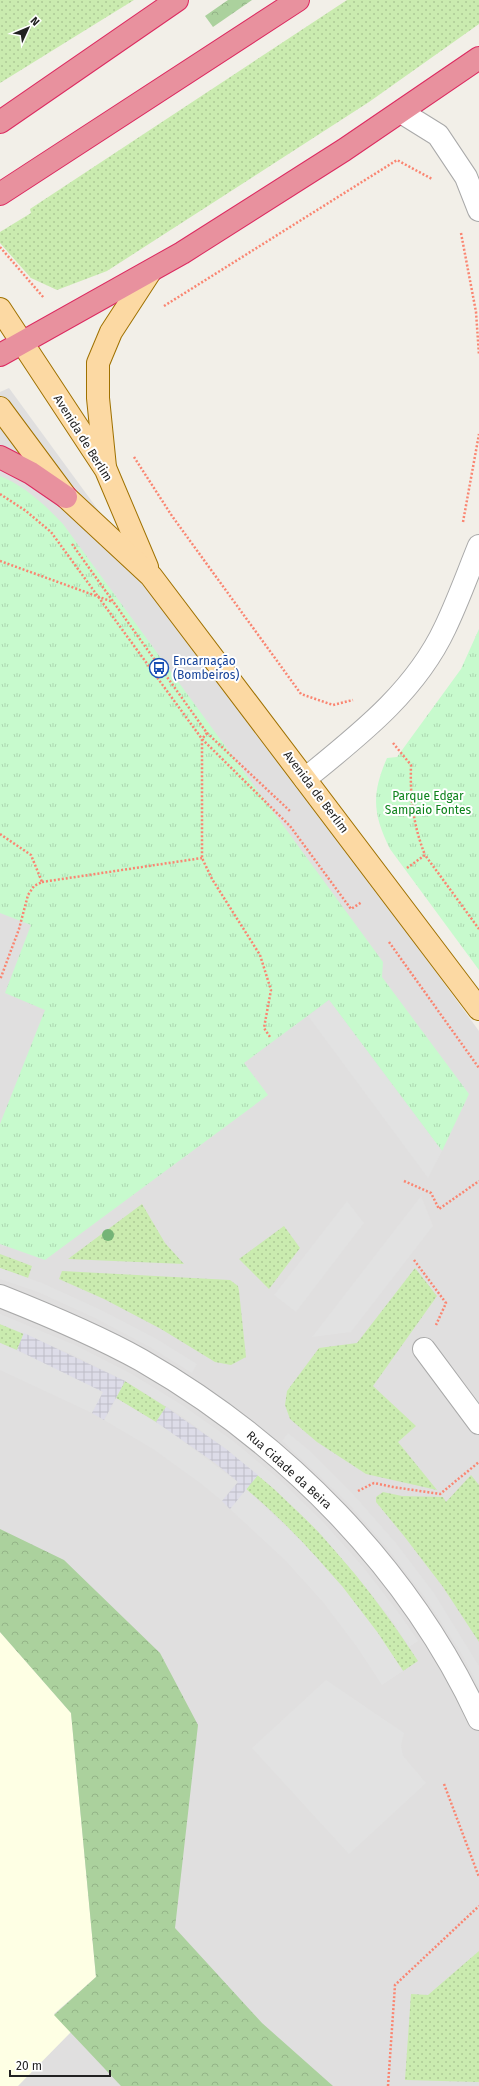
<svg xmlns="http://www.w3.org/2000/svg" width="479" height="2086" font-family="'Fira Sans',sans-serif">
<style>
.residential{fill:#e0dfdf}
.education{fill:#feffe4}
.grass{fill:url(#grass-dots)}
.forest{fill:url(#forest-crowns)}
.park{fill:url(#park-tufts)}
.parking{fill:#e2e2e2}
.plaza{fill:url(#plaza-grid)}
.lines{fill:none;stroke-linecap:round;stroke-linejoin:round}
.minor-casing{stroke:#a9a9a9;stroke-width:24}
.major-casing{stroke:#9f7100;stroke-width:24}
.highway-casing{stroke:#dc2a60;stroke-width:24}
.path{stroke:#fa8571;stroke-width:2.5;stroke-dasharray:2 2;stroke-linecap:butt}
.minor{stroke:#fff;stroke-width:22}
.major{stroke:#fcd9a3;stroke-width:22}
.highway{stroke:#e8919e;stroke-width:22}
.tree{fill:#74b477}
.labels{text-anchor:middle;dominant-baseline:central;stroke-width:4;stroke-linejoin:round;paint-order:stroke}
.street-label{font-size:12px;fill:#222;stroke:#fff}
.transit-label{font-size:12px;fill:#164399;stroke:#fff;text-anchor:start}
.park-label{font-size:12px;fill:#0c831b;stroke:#fff}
</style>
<defs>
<pattern id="grass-dots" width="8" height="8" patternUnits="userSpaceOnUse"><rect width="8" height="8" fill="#caebaf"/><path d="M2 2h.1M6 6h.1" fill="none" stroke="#adc996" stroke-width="1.8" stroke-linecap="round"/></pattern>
<pattern id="forest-crowns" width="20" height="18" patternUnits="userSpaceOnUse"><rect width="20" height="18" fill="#abd19d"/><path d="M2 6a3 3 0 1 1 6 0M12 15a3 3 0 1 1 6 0" fill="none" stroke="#93b387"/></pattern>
<pattern id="park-tufts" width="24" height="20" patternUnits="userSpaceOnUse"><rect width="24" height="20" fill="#c7facd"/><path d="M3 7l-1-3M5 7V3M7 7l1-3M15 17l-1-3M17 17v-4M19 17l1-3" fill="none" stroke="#abd6b0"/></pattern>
<pattern id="plaza-grid" width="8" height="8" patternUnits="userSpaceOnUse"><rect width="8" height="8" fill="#dddce8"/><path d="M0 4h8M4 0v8" fill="none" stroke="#bdbcc7"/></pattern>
</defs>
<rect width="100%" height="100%" fill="#f2efe8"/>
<polygon class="residential" points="9,388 479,1031 479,2086 0,2086 0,392"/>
<polygon class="education" points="0,1632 71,1713 96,1977 54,2014 71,2032 18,2086 0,2086"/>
<g class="grass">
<polygon points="0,0 134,0 0,83"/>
<polygon points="347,0 479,0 479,24 369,102 107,271 57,290 31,278 0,243 0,232 31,213 30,209"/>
<polygon points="142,1204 165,1243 184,1264 68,1259"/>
<polygon points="284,1226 300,1248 269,1289 239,1259"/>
<polygon points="0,1254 32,1266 28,1278 0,1268"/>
<polygon points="415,1268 437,1296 373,1386 416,1426 398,1442 437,1490 366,1474 317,1442 290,1419 285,1405 287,1391 319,1348 357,1343"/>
<polygon points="62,1271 230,1280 238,1286 239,1291 246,1357 231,1365 215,1362 161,1329 104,1299 59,1279"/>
<polygon points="0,1324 24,1333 17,1350 0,1343"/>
<polygon points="125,1381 166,1407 156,1422 116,1398"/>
<path d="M258,1475C322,1528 373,1592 418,1661L403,1671C361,1607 306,1538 246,1489Z"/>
<polygon points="471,1475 479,1485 479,1642 443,1587 404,1536 376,1502 376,1497 383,1492 402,1496 443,1497 446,1502"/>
<polygon points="479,1951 479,2082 405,2080 411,1994 428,1995"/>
</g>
<g class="forest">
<polygon points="228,0 252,0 213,27 205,16"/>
<polygon points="0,1529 64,1560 160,1653 198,1725 175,1928 262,2023 333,2086 121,2086 54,2015 96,1977 71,1713 0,1632"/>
</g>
<g class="park">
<path d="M0,476C25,486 45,505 63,524L383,962L382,977L469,1094L442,1151L329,1000L244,1063L268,1095L45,1260L0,1244V1124L45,1010L5,993L31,925L0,913Z"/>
<path d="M479,629V970L390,849C373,814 371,795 387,758L397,757L461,669Z"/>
</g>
<g class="parking">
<polygon points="329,1000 442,1151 428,1178 308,1016"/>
<polygon points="421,1196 433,1226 351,1332 312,1337"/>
<polygon points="347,1201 364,1223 296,1312 274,1295"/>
<polygon points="0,1268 42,1283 99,1309 155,1338 197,1364 192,1373 150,1347 95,1318 38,1292 0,1279"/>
<polygon points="0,1314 75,1345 130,1373 182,1405 233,1441 280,1480 324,1523 364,1568 401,1616 418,1641 409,1647 393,1622 356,1575 317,1530 273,1488 226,1449 177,1413 125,1381 71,1354 0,1324"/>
<polygon points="0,1343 65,1372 104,1392 92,1413 0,1370"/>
<polygon points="116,1398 167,1429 238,1482 222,1501 200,1483 153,1449 104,1420"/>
<polygon points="288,1433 309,1450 354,1495 396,1543 434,1593 479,1666 479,1687 460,1651 426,1599 388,1549 347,1502 282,1441"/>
<polygon points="246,1489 303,1543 342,1586 378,1633 403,1671 382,1685 357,1647 323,1602 285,1560 230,1509"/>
<polygon points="326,1680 404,1733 401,1746 403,1756 426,1783 349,1854 252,1748"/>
</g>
<g class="plaza">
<polygon points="24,1333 125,1381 104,1420 92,1413 103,1392 17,1350"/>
<polygon points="166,1407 226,1449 258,1475 230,1509 222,1501 238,1482 215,1463 156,1422"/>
</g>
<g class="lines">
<g class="minor-casing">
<g id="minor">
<polyline points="401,112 438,135 466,177 479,210"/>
<path d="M305,779C359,735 415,692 445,628C458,601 468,573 479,546"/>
<path d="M0,1296C48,1315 96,1335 141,1360C284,1442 409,1568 479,1719"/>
<polyline points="424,1349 479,1423"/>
</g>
</g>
<g class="major-casing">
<g id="major">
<polyline points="0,309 106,470 147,567"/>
<polyline points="0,408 66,497 151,576 479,1009"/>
<polyline points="105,467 98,398 98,363 111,332 150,272"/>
</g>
</g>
<g class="highway-casing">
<g id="highway">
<polyline points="0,122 177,0"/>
<polyline points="0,194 298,0"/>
<polyline points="0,355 182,253 344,150 479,58"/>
<polyline points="0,457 31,473 66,497"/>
</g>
</g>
<g class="path">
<polyline points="461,233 476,312 479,355"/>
<polyline points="0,247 44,298"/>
<polyline points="164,306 397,160 432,179"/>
<polyline points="134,457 172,516 301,694 333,705 353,700"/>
<polyline points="0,494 26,511 51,532 202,739 290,826 351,909 362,902"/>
<polyline points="463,522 479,434"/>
<polyline points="72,544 207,733 291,812"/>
<polyline points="0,561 113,602"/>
<polyline points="207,733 202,739 202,858 212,879 260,955 271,990 264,1028 270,1037"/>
<path d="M393,743L411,765C410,797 413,825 425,855"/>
<polyline points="0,834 31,855 42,882 34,886 28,895 19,929 0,980"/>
<polyline points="407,868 425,855 479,929"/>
<polyline points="42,882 202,858"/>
<polyline points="389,942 479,1068"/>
<polyline points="404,1181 431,1193 439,1209 479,1181"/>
<polyline points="414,1260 446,1303 436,1325"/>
<polyline points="358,1491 374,1483 393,1487 440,1494 479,1462"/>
<polyline points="444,1784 479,1877"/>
<polyline points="388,2086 395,1985 479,1906"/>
</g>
<use href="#minor" class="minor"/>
<use href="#major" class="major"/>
<use href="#highway" class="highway"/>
</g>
<circle class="tree" cx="108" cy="1235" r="6"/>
<defs>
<g id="bus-ring" transform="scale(1)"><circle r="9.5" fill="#fff" stroke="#1a4fb4" stroke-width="1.5"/><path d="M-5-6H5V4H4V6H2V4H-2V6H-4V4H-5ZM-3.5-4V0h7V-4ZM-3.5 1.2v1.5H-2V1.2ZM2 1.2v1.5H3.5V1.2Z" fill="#1a4fb4"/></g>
</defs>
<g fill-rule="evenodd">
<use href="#bus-ring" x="159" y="668"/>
</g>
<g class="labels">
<g class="street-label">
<text transform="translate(83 438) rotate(58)">Avenida de Berlim</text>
<text transform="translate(316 792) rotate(53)">Avenida de Berlim</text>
<text transform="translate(289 1470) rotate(42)">Rua Cidade da Beira</text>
</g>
<g class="transit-label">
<text x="173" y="661">Encarnação<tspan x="173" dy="14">(Bombeiros)</tspan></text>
</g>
<g class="park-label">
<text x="428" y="796">Parque Edgar<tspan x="428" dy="14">Sampaio Fontes</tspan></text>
</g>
</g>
<g transform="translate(28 28) rotate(46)" stroke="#ffffff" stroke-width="3" paint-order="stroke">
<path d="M0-3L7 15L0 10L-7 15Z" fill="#222222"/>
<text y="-6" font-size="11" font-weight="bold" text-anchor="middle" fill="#222222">N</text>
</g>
<path d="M10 2070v6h100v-6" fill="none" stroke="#222222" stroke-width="2"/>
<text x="16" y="2070" font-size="12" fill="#222222" stroke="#ffffff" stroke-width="3" paint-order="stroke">20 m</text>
</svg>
